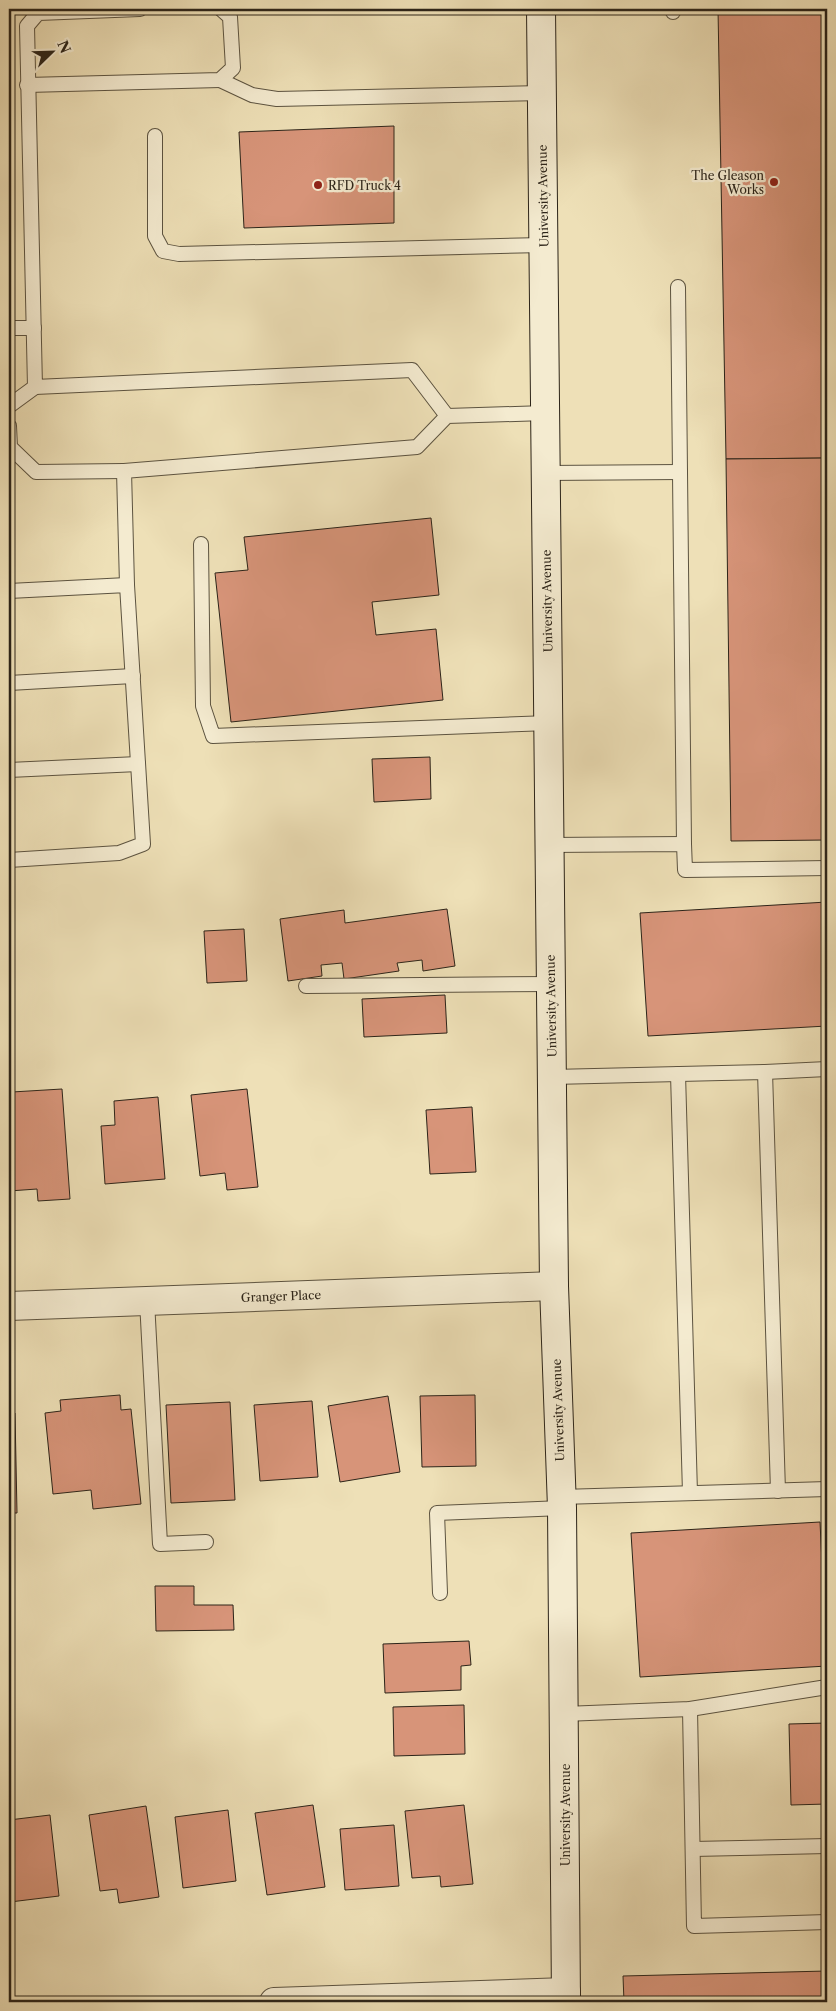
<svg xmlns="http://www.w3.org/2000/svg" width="836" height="2011" font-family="'Libre Caslon Text',serif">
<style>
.building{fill:#d79479;stroke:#2c2419}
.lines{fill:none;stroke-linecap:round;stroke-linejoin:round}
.service-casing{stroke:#5c5340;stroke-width:16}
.minor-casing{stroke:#5c5340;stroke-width:30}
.secondary-casing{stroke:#2c2419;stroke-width:30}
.service{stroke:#f4ebd0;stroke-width:14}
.minor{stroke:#f4ebd0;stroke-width:28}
.secondary{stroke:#f4ebd0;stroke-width:28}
.poi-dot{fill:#8f2418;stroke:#f4ebd0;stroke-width:2}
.labels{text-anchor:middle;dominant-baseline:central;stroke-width:4.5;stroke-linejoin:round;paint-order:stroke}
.poi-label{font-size:12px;fill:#2c2419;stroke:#f4ebd0;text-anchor:end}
.street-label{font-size:12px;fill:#2c2419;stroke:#f4ebd0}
</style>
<rect width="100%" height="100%" fill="#eee0b7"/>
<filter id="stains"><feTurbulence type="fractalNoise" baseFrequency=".004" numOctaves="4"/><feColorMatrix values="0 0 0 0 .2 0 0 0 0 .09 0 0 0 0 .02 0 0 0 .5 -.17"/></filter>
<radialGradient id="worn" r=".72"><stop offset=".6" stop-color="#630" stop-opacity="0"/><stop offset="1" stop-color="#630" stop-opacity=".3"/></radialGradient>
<g class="building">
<polygon points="718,9 827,9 827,458 726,459"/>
<polygon points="394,126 394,223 244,228 239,132"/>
<polygon points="827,458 827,840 731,841 726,459"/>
<polygon points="431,518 439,595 372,602 376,635 436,629 443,700 231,722 215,573 248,570 244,537"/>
<polygon points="430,757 431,799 374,802 372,759"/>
<polygon points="827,902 827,1026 648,1036 640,913"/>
<polygon points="447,909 455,966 423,971 422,960 397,963 399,971 344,979 342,963 321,965 322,976 288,981 280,919 344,910 345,923"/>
<polygon points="244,929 247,981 207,983 204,931"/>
<polygon points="445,995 447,1033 364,1037 362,999"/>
<polygon points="62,1089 70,1199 38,1201 37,1189 9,1191 9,1117 14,1117 12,1092"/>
<polygon points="247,1089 258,1187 227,1190 225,1173 200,1176 191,1095"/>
<polygon points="158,1097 165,1179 105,1184 101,1126 115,1125 114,1101"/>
<polygon points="472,1107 476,1172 430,1174 426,1110"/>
<polygon points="120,1395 121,1410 131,1409 141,1504 93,1509 91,1490 53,1494 45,1413 61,1411 60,1400"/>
<polygon points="475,1395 476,1466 422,1467 420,1396"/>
<polygon points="388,1396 400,1472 340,1482 328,1406"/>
<polygon points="312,1401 318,1477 260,1481 254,1405"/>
<polygon points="230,1402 235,1500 171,1503 166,1405"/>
<polygon points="9,1413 15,1413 17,1513 9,1513"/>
<polygon points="820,1522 827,1666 640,1677 631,1533"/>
<polygon points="155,1586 194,1586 194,1605 233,1605 234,1630 156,1631"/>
<polygon points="469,1641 471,1665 461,1666 461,1690 385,1693 383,1644"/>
<polygon points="464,1705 465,1754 394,1756 393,1707"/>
<polygon points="827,1723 827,1804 791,1805 789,1724"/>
<polygon points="313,1805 325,1887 267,1895 255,1813"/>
<polygon points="464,1805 473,1884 441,1887 440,1876 412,1878 405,1811"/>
<polygon points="146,1806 159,1897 119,1903 117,1889 100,1891 89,1815"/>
<polygon points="228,1810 236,1881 183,1888 175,1817"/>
<polygon points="50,1815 59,1896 10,1902 9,1820"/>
<polygon points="394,1825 399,1886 345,1890 340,1829"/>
<polygon points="827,1971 827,2002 624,2002 623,1976"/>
</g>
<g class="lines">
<g class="service-casing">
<g id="service">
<polyline points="140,9 38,13 27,26 35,387 412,370 447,416"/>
<polyline points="673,9 673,12"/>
<polyline points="220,80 252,95 277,99 542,93"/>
<polyline points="27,85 220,80 233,68 230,17 221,9"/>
<polyline points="155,136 155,236 163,251 179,254 543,245"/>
<polyline points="678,287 684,844"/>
<polyline points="9,328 34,328"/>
<polyline points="9,406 35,387"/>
<polyline points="9,426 10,447 36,472 124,471"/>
<polyline points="546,473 680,472"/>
<polyline points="201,544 203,706 213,736 549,723"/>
<polyline points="127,585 124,471 417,447 447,416 545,413"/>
<polyline points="9,591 127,585 143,844 119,853 9,860"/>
<polyline points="9,683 133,676"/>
<polyline points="9,770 138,764"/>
<polyline points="549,845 684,844 685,870 827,868"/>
<polyline points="306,986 551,984"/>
<polyline points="765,1072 827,1069"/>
<polyline points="678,1074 690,1493"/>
<polyline points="552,1077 765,1072 778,1491"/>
<polyline points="147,1301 160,1544 206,1542"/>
<polyline points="561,1497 827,1489"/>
<polyline points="440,1593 437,1513 562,1508"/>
<polyline points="690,1709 694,1926 827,1922"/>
<polyline points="564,1714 690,1709 827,1687"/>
<polyline points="693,1849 827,1846"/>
</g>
</g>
<g class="minor-casing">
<g id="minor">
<polyline points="9,1306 554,1286"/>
<polyline points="274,2002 566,1992"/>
</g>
</g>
<g class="secondary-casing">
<polyline id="secondary" points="541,9 554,1286 562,1508 566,2002"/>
</g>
<use href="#service" class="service"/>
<use href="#minor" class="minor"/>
<use href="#secondary" class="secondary"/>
</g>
<g class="poi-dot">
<circle cx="774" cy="182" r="5"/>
<circle cx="318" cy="185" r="5"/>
</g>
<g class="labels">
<g class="poi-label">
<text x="764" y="175">The Gleason<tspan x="764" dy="14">Works</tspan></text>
<text x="328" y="185" text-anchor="start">RFD Truck 4</text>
</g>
<g class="street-label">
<text transform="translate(543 196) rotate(-91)">University Avenue</text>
<text transform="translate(547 601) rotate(-91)">University Avenue</text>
<text transform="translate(551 1006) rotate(-91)">University Avenue</text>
<text transform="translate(281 1296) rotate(-2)">Granger Place</text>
<text transform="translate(558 1410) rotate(-92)">University Avenue</text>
<text transform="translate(565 1815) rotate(-90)">University Avenue</text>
</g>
</g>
<rect width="836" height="2011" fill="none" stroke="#eee0b7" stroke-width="30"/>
<rect x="10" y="10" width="816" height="1991" fill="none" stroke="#2c2419" stroke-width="2.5"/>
<rect x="15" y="15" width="806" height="1981" fill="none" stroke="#2c2419"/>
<g transform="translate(52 52) rotate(67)" stroke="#f4ebd0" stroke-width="4" paint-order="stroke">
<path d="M0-4L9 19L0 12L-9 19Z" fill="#2c2419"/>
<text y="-8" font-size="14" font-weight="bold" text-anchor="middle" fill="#2c2419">N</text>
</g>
<rect width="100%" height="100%" filter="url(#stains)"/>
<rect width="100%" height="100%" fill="url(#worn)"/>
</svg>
